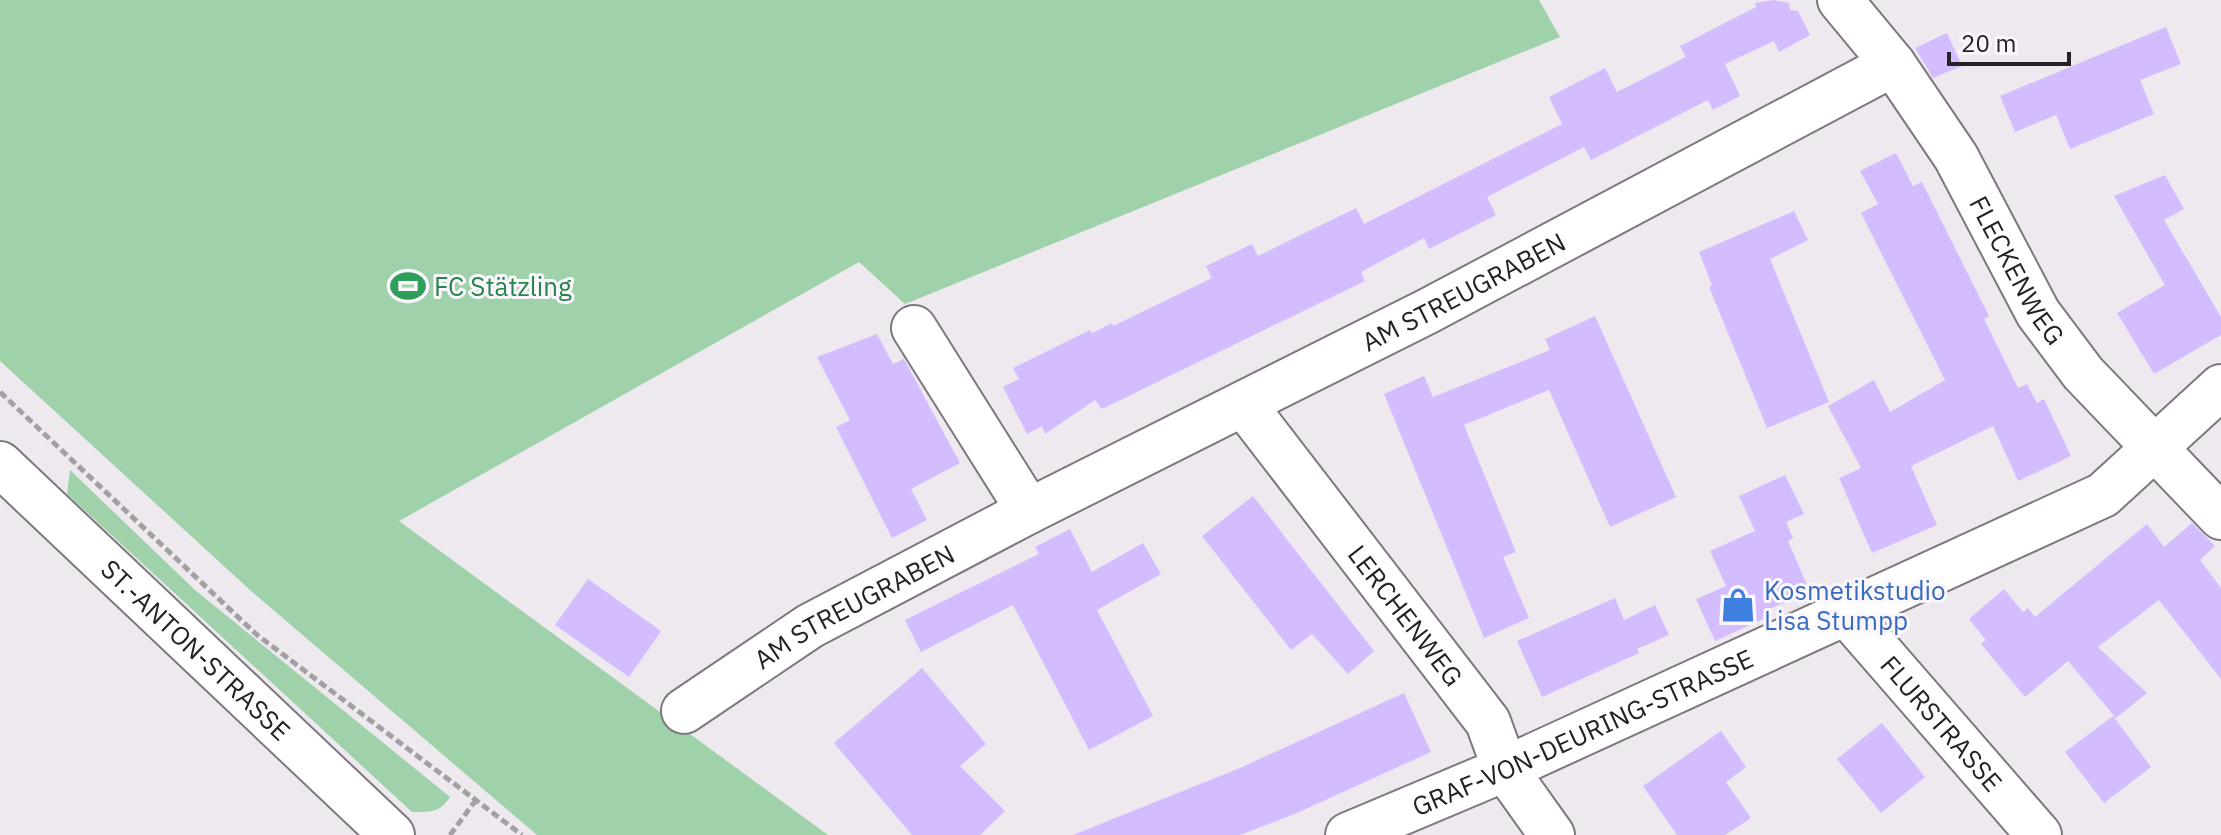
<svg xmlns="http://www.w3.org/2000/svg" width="2221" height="835" font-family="'IBM Plex Sans',sans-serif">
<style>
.green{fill:#9fd2aa}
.building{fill:#d4bdff}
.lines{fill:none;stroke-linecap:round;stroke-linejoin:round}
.minor-casing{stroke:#7d787d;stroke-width:48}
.path{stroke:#a39fa3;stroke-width:5;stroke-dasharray:8 4;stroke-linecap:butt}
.minor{stroke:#fff;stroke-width:44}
.labels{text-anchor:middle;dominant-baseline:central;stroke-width:6;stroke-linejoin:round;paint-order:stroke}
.street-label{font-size:26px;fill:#242224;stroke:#fbf6fc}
.leisure-label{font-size:26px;fill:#27864d;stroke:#fbf6fc;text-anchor:start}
.shop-label{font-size:26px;fill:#366cbe;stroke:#fbf6fc;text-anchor:start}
</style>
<rect width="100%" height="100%" fill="#eee9ef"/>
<g class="green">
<polygon points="0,0 1539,0 1560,37 905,304 859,262 399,521 828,835 537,835 250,590 0,361"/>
<path d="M70,470L195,590L450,797C440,813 430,812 412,812L67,494Z"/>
</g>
<g class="building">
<polygon points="1773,0 1789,3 1790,10 1798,11 1810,35 1779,52 1774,41 1725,64 1740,96 1713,110 1708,100 1591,160 1584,147 1487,197 1496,215 1429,249 1424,238 1361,272 1365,281 1102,409 1095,400 1045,434 1042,426 1027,434 1003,387 1019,379 1013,368 1090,330 1092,333 1112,323 1113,326 1212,278 1206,266 1252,244 1258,256 1356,208 1364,224 1562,124 1549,97 1605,68 1617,92 1686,57 1680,46 1756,7 1755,3"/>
<polygon points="2166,27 2181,64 2140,80 2154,114 2070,149 2056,115 2015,132 2000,96"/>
<polygon points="1947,33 1962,66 1933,78 1915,48"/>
<polygon points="1896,153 1913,186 1922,182 1989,316 1984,319 2018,388 2027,384 2037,403 2044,399 2071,456 2018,481 1993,426 1911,466 1937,525 1872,553 1839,478 1861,468 1828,406 1874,380 1890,412 1945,380 1861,213 1878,204 1860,171"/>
<polygon points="2165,175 2184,209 2164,220 2221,317 2221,335 2154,374 2117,313 2165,285 2114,196"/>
<polygon points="1794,211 1808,240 1770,259 1829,402 1767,428 1709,287 1712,285 1699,252"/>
<polygon points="1595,316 1676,497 1610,527 1549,390 1464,425 1516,552 1503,557 1529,618 1484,638 1384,394 1424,376 1433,397 1550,350 1545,339"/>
<polygon points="877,334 893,364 904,359 960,463 911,489 927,520 892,538 836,427 850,420 817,357"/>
<polygon points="1785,475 1804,514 1786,522 1793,538 1788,541 1810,592 1769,609 1772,615 1715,641 1696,599 1726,586 1710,551 1755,531 1739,496"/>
<polygon points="1253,496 1374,651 1348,674 1312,634 1291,650 1202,536"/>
<polygon points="2192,523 2215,546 2200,560 2221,588 2221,679 2159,600 2098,647 2147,693 2116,718 2068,661 2025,697 1981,644 1986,640 1969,619 2004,589 2023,612 2028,608 2035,617 2147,524 2164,547"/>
<polygon points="1070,529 1092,572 1143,543 1161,574 1097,610 1153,716 1089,750 1013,605 921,652 905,620 1039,554 1035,547"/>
<polygon points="588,579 661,631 629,677 555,625"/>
<polygon points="1615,598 1624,620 1655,605 1669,635 1637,649 1639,653 1542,697 1517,641"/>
<polygon points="922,668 986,744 960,766 1005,811 980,835 912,835 834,743"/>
<polygon points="1404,693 1431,752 1297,813 1240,835 1073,835 1240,768"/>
<polygon points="2113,716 2151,767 2104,803 2065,752"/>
<polygon points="1882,723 1925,777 1881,813 1837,759"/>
<polygon points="1721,731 1746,767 1726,782 1751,818 1725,835 1677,835 1643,786"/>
</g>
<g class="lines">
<g class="minor-casing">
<g id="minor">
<path id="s1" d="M1840,0L1893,64L1956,157L2038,313L2083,373L2221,517"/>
<polyline points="914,328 1029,511"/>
<path id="s2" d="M1245,406L1488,722L1505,769L1552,835"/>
<path id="s3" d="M0,464L392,835"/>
<path id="s4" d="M1846,613L2039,835"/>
<path id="s5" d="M684,711L810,626L1029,511L1428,311L1893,64"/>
<path id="s6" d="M1348,835L1505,769L2103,495L2221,387"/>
</g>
</g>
<g class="path">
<polyline points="0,392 256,634 522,835"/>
<polyline points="450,835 476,800"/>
</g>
<use href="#minor" class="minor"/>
</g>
<defs>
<g id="stadium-bare" transform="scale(2.76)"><path d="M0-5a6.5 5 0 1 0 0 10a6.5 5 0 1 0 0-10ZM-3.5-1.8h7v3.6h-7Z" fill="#2e9e5b" stroke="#fbf6fc" stroke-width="2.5" paint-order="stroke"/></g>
<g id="shop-bare" transform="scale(2.76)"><path d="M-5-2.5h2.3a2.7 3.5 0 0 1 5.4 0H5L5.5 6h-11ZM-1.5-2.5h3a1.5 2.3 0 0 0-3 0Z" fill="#3f7fe0" stroke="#fbf6fc" stroke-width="2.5" paint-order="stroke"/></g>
</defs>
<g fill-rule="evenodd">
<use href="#stadium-bare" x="408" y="286"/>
<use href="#shop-bare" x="1738" y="605"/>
</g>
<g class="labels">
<g class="street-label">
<text stroke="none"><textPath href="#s1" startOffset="324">FLECKENWEG</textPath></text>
<text stroke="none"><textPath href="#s5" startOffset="886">AM STREUGRABEN</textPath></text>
<text stroke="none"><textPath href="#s5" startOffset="200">AM STREUGRABEN</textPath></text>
<text stroke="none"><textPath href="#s2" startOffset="264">LERCHENWEG</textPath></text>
<text stroke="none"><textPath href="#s3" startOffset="270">ST.-ANTON-STRASSE</textPath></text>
<text stroke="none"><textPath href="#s4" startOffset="146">FLURSTRASSE</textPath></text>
<text stroke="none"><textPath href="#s6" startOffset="256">GRAF-VON-DEURING-STRASSE</textPath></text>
</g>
<g class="leisure-label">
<text x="434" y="286">FC Stätzling</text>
</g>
<g class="shop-label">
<text x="1764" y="590">Kosmetikstudio<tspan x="1764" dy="30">Lisa Stumpp</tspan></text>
</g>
</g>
<path d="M1949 52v12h120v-12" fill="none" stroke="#242224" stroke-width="4"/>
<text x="1961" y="52" font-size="24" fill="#242224" stroke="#fbf6fc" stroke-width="6" paint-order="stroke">20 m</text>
</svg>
